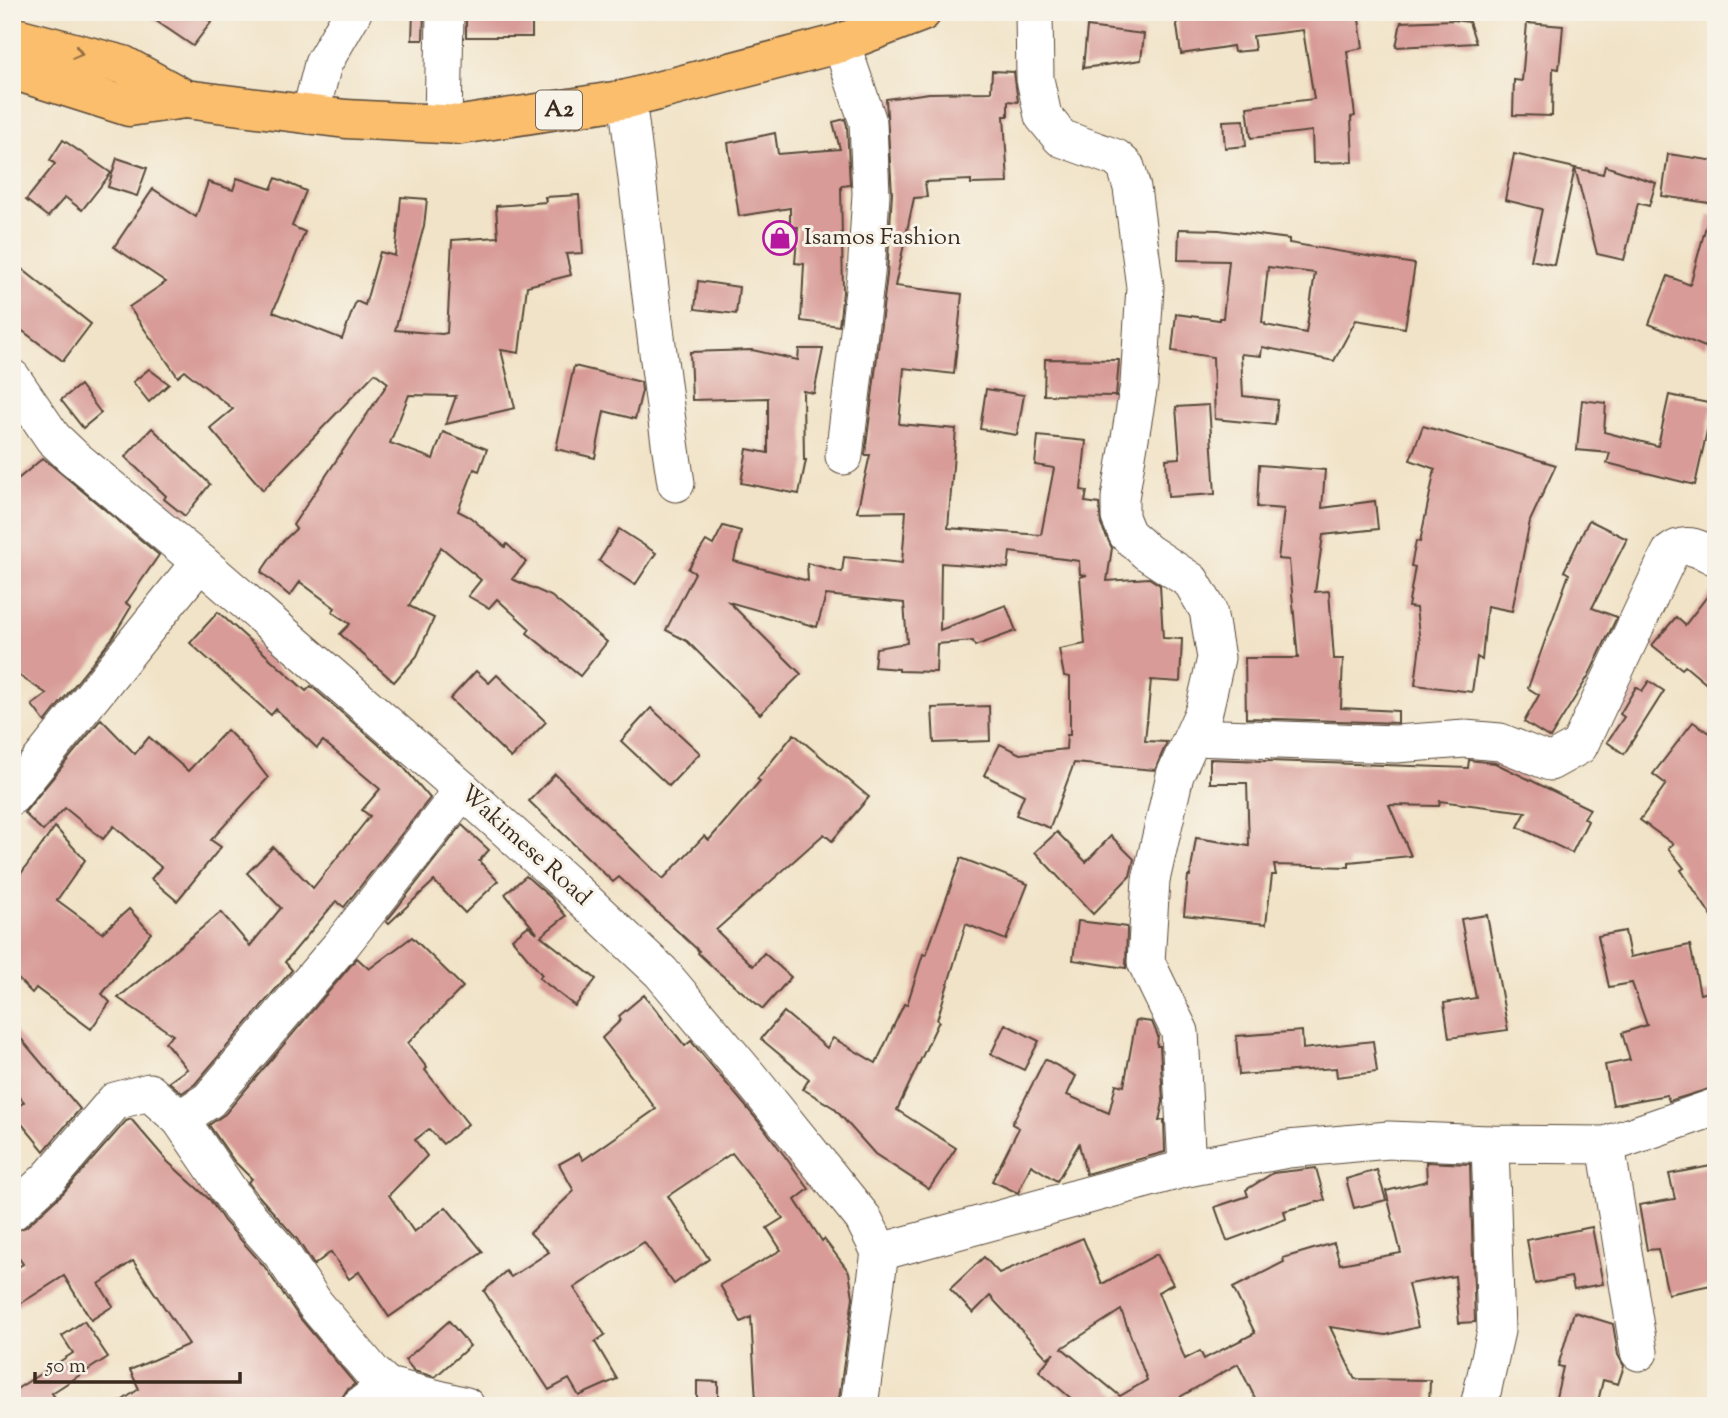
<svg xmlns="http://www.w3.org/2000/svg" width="1728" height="1418" font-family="'Sorts Mill Goudy',serif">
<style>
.building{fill:#d89b97;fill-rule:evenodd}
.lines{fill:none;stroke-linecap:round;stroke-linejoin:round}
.minor-casing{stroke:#564637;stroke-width:39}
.major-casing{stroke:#564637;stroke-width:41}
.highway-casing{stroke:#564637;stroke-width:41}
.minor{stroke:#fff;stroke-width:37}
.major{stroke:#fabe6d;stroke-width:38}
.highway{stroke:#fabe6d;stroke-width:38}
.oneway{stroke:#916d42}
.labels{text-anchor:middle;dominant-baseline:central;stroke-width:6;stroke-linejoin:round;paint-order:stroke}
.shield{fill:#f7f3e8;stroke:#73665b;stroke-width:2}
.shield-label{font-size:23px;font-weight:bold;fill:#3b2a1e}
.poi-label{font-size:24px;fill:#3b2a1e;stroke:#f7f3e8;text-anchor:start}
.street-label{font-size:24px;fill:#3b2a1e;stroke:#f7f3e8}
</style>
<rect width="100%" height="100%" fill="#f7f3e8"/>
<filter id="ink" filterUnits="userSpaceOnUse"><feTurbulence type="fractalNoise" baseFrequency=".0143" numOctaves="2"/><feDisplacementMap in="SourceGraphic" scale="14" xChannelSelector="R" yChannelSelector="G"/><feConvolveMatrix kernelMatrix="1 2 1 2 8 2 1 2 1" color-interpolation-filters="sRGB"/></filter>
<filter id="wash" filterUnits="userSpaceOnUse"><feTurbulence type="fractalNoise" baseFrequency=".00686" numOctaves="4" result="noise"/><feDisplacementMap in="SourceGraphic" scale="28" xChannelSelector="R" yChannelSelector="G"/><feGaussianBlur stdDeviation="1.57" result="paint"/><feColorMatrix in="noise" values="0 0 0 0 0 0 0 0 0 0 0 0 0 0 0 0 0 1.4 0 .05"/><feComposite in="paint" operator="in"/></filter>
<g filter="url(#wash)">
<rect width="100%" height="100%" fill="#f1e3c7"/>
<g id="blocks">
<g class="building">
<polygon points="143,12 196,12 195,16 212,21 193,46"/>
<polygon points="413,12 424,12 423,40 412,40"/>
<rect x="466" y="12" width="66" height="25"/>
<polygon points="1175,12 1358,12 1363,48 1347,51 1355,116 1351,117 1353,162 1313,163 1312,131 1251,138 1247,107 1314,99 1303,30 1253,36 1255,50 1234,52 1233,46 1181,54"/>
<polygon points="1453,20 1469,22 1476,43 1396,47 1401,22"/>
<polygon points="1527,23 1563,26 1559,69 1553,68 1552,116 1513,115 1514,80 1522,81"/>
<polygon points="1087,27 1144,34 1141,60 1083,68"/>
<polygon points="992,71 1014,72 1018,102 1008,101 1008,116 1004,116 1008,183 971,184 971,180 925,182 927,197 914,198 895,286 962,294 954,374 904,368 899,424 956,429 948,528 1041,535 1054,468 1035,465 1038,436 1086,441 1081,490 1087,491 1085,502 1099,504 1101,525 1112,548 1107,581 1149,578 1160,585 1163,638 1182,639 1180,682 1151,680 1145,741 1167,742 1155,770 1074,763 1050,828 1016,815 1024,795 984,775 1000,744 1020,754 1066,749 1067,735 1070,735 1070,677 1064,676 1059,649 1085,644 1080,577 1087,575 1080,574 1079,561 1010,552 1008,568 941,563 940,630 1006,605 1016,631 975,646 973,641 937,644 936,672 899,671 899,669 874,667 876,648 907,643 904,603 826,595 817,627 729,602 801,674 760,714 687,641 666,630 695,573 688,569 706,541 713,545 723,526 741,531 734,561 808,581 807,563 842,572 844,557 902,563 906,511 857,512 870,455 865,455 887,275 892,193 886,99 929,93 991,92"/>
<polygon points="845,119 847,126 850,185 841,186 843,292 839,326 801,321 804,264 795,263 798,227 790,227 790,208 739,216 728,143 775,133 778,154 840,149 833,122"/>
<polygon points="1244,120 1246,146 1225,148 1223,121"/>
<polygon points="63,140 111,173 82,210 65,197 48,217 26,200 55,164 50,160"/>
<polygon points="1514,154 1575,168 1554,265 1531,260 1542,209 1505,200"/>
<polygon points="1668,154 1716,161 1716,204 1662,196"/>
<polygon points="117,158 147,168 137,196 108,187"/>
<polygon points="1605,166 1656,183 1649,206 1638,203 1624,260 1597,254 1575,168 1603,174"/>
<polygon points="237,178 271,189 276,178 306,191 292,226 305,232 273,312 342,339 356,301 365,305 380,252 395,256 401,197 427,199 424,226 395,330 442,334 447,333 452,240 498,237 496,206 546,202 545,197 579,195 583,253 566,254 571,275 527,286 519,353 501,350 515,408 446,424 456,396 409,395 390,443 433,459 443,432 487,449 479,471 474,469 458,511 470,517 505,547 507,544 526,562 512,579 551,596 607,642 580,676 527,633 530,629 497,599 489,608 468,596 481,580 441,547 409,606 434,618 417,656 394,682 340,634 350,624 332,612 335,608 300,582 290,596 261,572 280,544 296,529 293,525 388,383 375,373 263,490 210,428 233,409 185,371 178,377 129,307 166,282 114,247 153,189 196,217 208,182 233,190"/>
<polygon points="1709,215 1716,216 1716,319 1705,347 1649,324 1668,276 1690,285"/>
<path d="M1179,229L1219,230L1289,239V243L1415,264L1405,328L1356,320L1334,361L1262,347L1261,356L1241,354L1243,396L1278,400L1275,425L1215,419L1213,357L1172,351L1176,314L1219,320V318H1223L1229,261L1178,260ZM1268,267L1315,273L1306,333L1265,325V323L1262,322Z"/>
<polygon points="12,261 91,324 63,361 12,323"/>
<polygon points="698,281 739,287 736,314 695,309"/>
<polygon points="799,349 823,349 814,393 803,391 804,460 806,460 799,494 741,483 747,449 768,453 768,398 692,400 690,352 752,350 798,360"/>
<polygon points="1045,359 1119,360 1116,396 1044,395"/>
<polygon points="574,366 641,382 642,391 635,419 604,411 595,458 556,449"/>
<polygon points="149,369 169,384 149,402 133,382"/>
<polygon points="80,385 101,413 83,428 61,400"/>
<polygon points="986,389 1024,395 1017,435 980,429"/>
<polygon points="1669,395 1713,404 1695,485 1607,463 1610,453 1577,450 1582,400 1606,403 1604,432 1658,446"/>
<polygon points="1209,405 1215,494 1168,497 1166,459 1180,458 1176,407"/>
<polygon points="1423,426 1556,465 1530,521 1512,611 1487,606 1482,660 1477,657 1472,692 1415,685 1420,644 1416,608 1408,607 1415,567 1411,566 1416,541 1420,542 1435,469 1410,460"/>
<polygon points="152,428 210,484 185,516 164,499 166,496 125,457"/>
<polygon points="43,458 159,555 126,603 131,607 113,637 45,722 32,705 47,694 12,671 12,484"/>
<polygon points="1259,465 1325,470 1322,508 1375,501 1378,529 1323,535 1315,592 1329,591 1334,659 1343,659 1341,708 1398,711 1398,723 1246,718 1245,658 1298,658 1289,560 1278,559 1284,509 1257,507"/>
<polygon points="1589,520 1627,539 1592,608 1617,617 1589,675 1550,738 1524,722 1539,695 1528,688 1569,574 1564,571"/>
<polygon points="619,529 656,553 635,585 599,561"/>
<polygon points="1716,585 1716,692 1685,666 1682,669 1652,645 1676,617 1685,625"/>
<polygon points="218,612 306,691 311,686 400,763 430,798 344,907 336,901 285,962 292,970 195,1084 182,1093 169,1082 187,1069 165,1042 173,1035 118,998 221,912 250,946 281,908 247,873 273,847 313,888 370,816 362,810 380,789 323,741 317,748 276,709 271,715 190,643"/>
<polygon points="476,671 489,683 497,675 546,722 511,758 450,699"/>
<polygon points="1649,681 1664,691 1624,754 1607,742 1624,717 1620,714 1636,687 1642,691"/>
<polygon points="989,706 990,741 934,743 932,708"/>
<polygon points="651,708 700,753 669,786 621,741"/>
<polygon points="101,719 135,754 149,737 188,771 227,730 245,748 268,778 211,840 221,847 177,901 151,879 161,867 114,826 103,839 65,808 43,831 24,813"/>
<polygon points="1693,722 1716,737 1716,923 1681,870 1684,868 1668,848 1673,844 1640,820 1666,784 1653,774"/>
<polygon points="794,734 869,797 832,841 824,834 716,930 753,966 764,953 791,977 763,1009 717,971 698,953 699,951 619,877 613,882 529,801 555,774 663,879 704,836 709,840 760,781 757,779"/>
<polygon points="1210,759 1468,768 1469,760 1495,763 1590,809 1584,818 1588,821 1572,853 1518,827 1526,812 1440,801 1439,806 1389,805 1411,856 1349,862 1349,867 1274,865 1276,875 1272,875 1266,924 1184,915 1188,876 1190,876 1196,838 1249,846 1247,783 1210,783"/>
<polygon points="462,825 489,850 479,861 498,881 465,913 434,881 388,924 386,922"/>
<polygon points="55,827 85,860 57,900 102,933 129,909 151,933 102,994 110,1002 91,1029 36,988 32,993 12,973 12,886"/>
<polygon points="1057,832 1086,862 1111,836 1134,859 1130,876 1093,914 1035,852"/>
<polygon points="961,858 1028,884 1006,940 966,924 937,1020 939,1021 897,1110 956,1148 929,1189 875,1154 834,1108 803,1089 809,1079 761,1039 784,1012 827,1048 833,1038 876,1063 904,1004 907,1005 923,954 926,955"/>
<polygon points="526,876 551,898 566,916 541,936 596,979 575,1006 539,978 542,975 512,939 528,926 537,933 505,894"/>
<polygon points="1487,915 1508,1030 1449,1038 1444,1003 1476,998 1461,919"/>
<polygon points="1078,921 1127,927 1126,968 1073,960"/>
<polygon points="1625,931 1630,957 1690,945 1700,994 1712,991 1716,1008 1716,1087 1669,1101 1667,1095 1613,1105 1605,1065 1630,1060 1622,1033 1647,1025 1632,983 1609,987 1598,936"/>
<polygon points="412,937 463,987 408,1043 427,1068 425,1070 468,1124 443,1144 429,1129 415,1140 427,1156 389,1195 414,1232 446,1207 483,1252 389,1317 359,1272 349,1279 331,1252 314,1265 297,1239 257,1194 248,1182 252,1179 234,1161 209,1125 225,1114 357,958 369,969"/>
<polygon points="644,995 685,1046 691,1041 764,1128 809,1189 795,1200 822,1241 824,1239 849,1272 853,1297 838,1406 774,1406 774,1401 756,1401 751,1317 741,1322 720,1285 781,1250 767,1228 783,1218 732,1153 668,1196 709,1259 674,1284 644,1242 574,1288 605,1335 595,1342 617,1379 579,1396 569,1379 549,1390 484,1291 506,1271 511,1277 549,1252 530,1233 574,1191 559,1164 579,1153 583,1160 656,1109 602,1038 621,1020 619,1016"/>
<polygon points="1136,1020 1152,1022 1158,1036 1157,1046 1160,1046 1163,1102 1159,1121 1164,1120 1165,1152 1086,1174 1079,1144 1057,1181 1031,1165 1018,1193 992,1181 1019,1128 1012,1124 1045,1059 1076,1076 1067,1095 1109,1113 1116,1084 1124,1086"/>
<polygon points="1005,1024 1039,1041 1024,1070 991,1054"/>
<polygon points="12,1028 80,1109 44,1151 12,1112 24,1102 12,1088"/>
<polygon points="1302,1031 1303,1049 1373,1041 1377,1072 1337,1077 1336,1068 1239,1075 1236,1036"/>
<polygon points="131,1119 168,1162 210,1200 224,1221 264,1266 299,1317 355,1384 347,1390 340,1401 331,1406 114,1406 139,1389 130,1370 189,1344 133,1261 99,1284 113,1306 91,1320 64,1276 12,1309 12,1271 23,1264 12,1248 12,1232 26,1227 63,1193 126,1121"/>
<path d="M1426,1162L1470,1164L1475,1322L1459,1323L1455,1276L1408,1284L1418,1327L1386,1335L1330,1327L1355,1379L1430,1380L1429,1406H1259L1238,1364L1164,1406H1080L1039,1371L1054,1353L1047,1358L990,1296L973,1313L950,1289L984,1257L999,1273L1083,1238L1102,1284L1157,1254L1173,1284L1158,1292L1185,1359L1200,1351L1204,1359L1255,1333L1233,1288L1284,1262L1283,1258L1334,1243L1340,1264L1401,1253L1386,1191L1427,1181ZM1121,1310L1147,1380L1120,1396L1062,1348Z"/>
<polygon points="1716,1165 1716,1284 1668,1294 1658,1249 1647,1250 1639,1205 1675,1199 1669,1174"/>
<polygon points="1316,1168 1325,1200 1284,1211 1286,1219 1227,1241 1215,1207 1248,1196 1246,1190 1273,1173"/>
<polygon points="1377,1170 1386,1200 1354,1208 1346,1179"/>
<polygon points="1592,1227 1603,1284 1574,1289 1571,1277 1535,1284 1527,1240"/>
<polygon points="1574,1312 1613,1324 1618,1355 1624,1366 1618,1384 1603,1380 1597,1406 1554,1406 1563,1367 1558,1366"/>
<polygon points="84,1321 108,1357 52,1393 60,1406 12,1406 12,1392 73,1353 62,1336"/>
<polygon points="449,1321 470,1346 435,1377 414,1371 405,1360"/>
<polygon points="697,1381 718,1382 718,1406 697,1406"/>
</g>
</g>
</g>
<g filter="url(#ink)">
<use href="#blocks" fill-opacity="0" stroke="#564637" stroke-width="2"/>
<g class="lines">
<g class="minor-casing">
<g id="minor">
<polyline points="1034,12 1035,79 1043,116 1061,138 1116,158 1126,167 1132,188 1145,287 1139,384 1120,498 1120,517 1127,534 1147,552 1191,581 1208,610 1216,658 1204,711 1175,775 1151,880 1146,962 1180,1032 1187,1168"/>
<polyline points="841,43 868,122 871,194 866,274 844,456"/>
<path d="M627,99C644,227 656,355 676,483"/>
<polyline points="310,115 323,64 353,12"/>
<polyline points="443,124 445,12"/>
<polyline points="12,378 53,438 73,457 200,562 463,790 579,895 661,972 750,1078 863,1218 880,1252 859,1406"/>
<path d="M1193,737L1396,744L1465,739L1500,742L1550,762L1579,746L1670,553C1686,540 1699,549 1716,557"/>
<polyline points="463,790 342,944 209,1100 180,1119 240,1207 281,1253 315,1304 373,1373 387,1386 466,1406"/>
<polyline points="12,796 200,562"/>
<polyline points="1606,1145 1639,1352"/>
<polyline points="12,1212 49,1178 115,1101 149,1092 180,1119"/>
<polyline points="880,1252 1187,1168 1288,1149 1389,1140 1490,1144 1606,1145 1716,1107"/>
<polyline points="360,1406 387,1386"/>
<polyline points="1479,1406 1496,1331 1490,1144"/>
</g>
</g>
<g class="major-casing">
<polyline id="major" points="185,99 346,119 461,125 627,99 841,43 922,12"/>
</g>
<g class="highway-casing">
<g id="highway">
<polyline points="12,36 123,65 185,99"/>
<polyline points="12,70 129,107 185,99"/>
</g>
</g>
<use href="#minor" class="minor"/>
<use href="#major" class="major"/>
<use href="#highway" class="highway"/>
</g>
<defs><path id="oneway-chevron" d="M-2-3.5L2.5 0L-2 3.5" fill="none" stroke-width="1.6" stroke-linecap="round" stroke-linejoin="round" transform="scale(1.75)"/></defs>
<use class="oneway" href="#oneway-chevron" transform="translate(78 53) rotate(15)"/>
</g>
<defs>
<g id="shop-ring" transform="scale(1.75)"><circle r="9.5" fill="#f7f3e8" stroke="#b5179e" stroke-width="1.5"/><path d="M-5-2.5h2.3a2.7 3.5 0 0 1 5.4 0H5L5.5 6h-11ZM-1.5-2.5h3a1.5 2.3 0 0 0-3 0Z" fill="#b5179e"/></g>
</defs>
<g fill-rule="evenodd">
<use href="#shop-ring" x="780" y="238"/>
</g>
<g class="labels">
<rect class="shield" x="536" y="90.5" width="46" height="39" rx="5"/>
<g class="shield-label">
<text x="559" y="110">A2</text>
</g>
<g class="poi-label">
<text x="804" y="238">Isamos Fashion</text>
</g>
<g class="street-label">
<text transform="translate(525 846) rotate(42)">Wakimese Road</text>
</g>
</g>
<rect width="1728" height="1418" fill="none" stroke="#f7f3e8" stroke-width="42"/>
<path d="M35 1372v10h205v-10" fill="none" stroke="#3b2a1e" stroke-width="3.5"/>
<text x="46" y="1372" font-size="21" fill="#3b2a1e" stroke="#f7f3e8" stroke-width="5" paint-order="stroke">50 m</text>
</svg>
